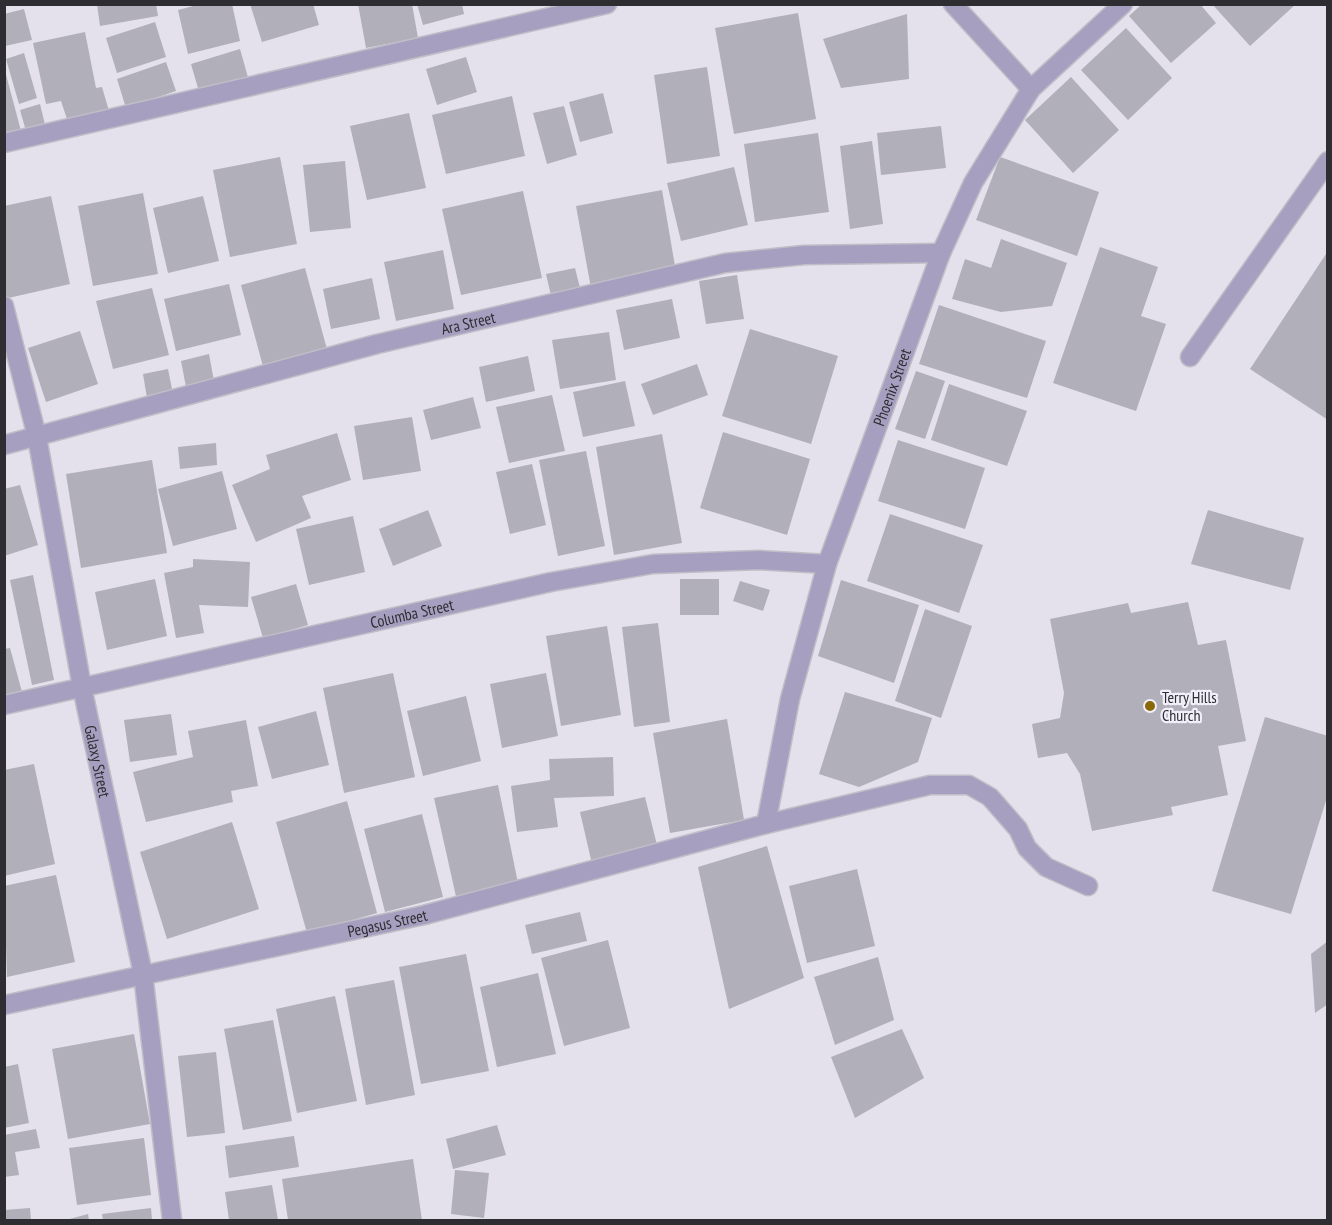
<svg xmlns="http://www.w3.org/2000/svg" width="1332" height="1225" font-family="'PT Sans Narrow',sans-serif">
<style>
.building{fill:#b1afb9}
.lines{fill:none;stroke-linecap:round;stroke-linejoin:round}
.lane-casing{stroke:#c0bdc7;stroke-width:21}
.street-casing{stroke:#c0bdc7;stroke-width:21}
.lane{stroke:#a79fc0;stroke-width:18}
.street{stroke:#a79fc0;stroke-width:18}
.poi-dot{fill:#896907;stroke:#f1eff9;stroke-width:2}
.labels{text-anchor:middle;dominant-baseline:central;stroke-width:4.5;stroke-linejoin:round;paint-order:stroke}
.street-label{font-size:16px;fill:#2e2d31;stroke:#f1eff9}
.poi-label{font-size:16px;fill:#2e2d31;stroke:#f1eff9;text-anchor:start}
</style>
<rect width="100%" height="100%" fill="#e4e1ec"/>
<g class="building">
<polygon points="97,4 156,4 158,16 100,26"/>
<polygon points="201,4 232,4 240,41 188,54 178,10"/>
<polygon points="250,4 313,4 319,25 262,42"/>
<polygon points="358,4 412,4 418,38 366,48"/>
<polygon points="417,4 462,4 464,14 423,25"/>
<polygon points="1142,4 1200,4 1216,23 1171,63 1129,16"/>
<polygon points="1212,4 1296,4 1250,46"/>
<polygon points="24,9 32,40 5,46 4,14"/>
<polygon points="798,13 816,119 734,134 715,28"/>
<polygon points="907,14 909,79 841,88 823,39"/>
<polygon points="155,22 166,57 117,73 106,38"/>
<polygon points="1126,28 1172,78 1128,120 1081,70"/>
<polygon points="85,32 96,88 102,87 109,111 68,122 61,101 46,104 33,43"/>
<polygon points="240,49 249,81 200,95 191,64"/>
<polygon points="24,53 37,98 19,104 6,59"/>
<polygon points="466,57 477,92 437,105 426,69"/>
<polygon points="166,62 176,91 126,108 117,79"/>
<polygon points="4,67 21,131 4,135"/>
<polygon points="707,67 720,156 667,164 654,75"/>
<polygon points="1071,77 1119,130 1073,173 1025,120"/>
<polygon points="603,93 613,133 580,142 569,102"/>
<polygon points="512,96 525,156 446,174 432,115"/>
<polygon points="40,104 47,133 28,138 20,110"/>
<polygon points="564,106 577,155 547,164 533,113"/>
<polygon points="409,113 426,188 367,200 350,126"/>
<polygon points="941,126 946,168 881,175 877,133"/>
<polygon points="818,133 829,212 755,222 744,144"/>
<polygon points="872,141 883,224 850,229 840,146"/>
<polygon points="280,157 297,244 230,257 213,170"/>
<polygon points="1000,157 1099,192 1077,256 976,220"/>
<polygon points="345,161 351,228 310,232 303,165"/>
<polygon points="734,167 748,225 681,241 667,183"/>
<polygon points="662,190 676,272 591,288 576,206"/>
<polygon points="523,191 542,278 461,295 442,209"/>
<polygon points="143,193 158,274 93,286 78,206"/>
<polygon points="51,196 70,284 4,299 4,206"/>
<polygon points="203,196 219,261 168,273 153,208"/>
<polygon points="1001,239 1067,263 1052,306 1001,312 952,299 965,259 991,268"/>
<polygon points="1100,247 1158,267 1141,316 1166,324 1136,411 1053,383"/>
<polygon points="443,250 454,309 396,321 384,262"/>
<polygon points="1328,251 1328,420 1250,369"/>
<polygon points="305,268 328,353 264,370 241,285"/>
<polygon points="575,268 581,292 552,300 546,274"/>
<polygon points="737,275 744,319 706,324 699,281"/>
<polygon points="372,278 380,319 331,329 323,289"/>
<polygon points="229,284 241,335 176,351 164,299"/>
<polygon points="152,288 169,355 113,369 96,301"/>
<polygon points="672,299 680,338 624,350 616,310"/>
<polygon points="939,305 1046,341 1027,398 919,364"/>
<polygon points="750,329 838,356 811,444 722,416"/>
<polygon points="80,331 98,384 46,402 28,348"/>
<polygon points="609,332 616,380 560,389 552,340"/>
<polygon points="209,354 214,381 186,387 181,361"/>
<polygon points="528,356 535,391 486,402 479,367"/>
<polygon points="697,364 708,395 653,415 641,384"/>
<polygon points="168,369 174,399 148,404 143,374"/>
<polygon points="916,371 945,381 925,439 895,429"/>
<polygon points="625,381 635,426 583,437 573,392"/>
<polygon points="949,384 1027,411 1007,466 931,440"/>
<polygon points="552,395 565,451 509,463 496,407"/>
<polygon points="473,397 481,428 431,440 423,410"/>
<polygon points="412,417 421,471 363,480 354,426"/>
<polygon points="723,432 810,459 787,535 700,508"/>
<polygon points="337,433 351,480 302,496 311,518 256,542 232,485 270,469 266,455"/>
<polygon points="662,434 682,543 614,555 596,447"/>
<polygon points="898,440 985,468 965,529 878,501"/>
<polygon points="216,443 217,465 180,469 178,447"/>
<polygon points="586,451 605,546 558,556 539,460"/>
<polygon points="152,460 167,553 81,568 66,474"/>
<polygon points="532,464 546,525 510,534 496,472"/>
<polygon points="222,471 237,529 173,546 158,489"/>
<polygon points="20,485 38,545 4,556 4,489"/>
<polygon points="428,510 442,546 393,566 379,529"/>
<polygon points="1208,510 1304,538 1290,590 1191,564"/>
<polygon points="890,514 983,545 959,613 867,581"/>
<polygon points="353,516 365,572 309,585 296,529"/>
<polygon points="193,559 250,562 248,607 199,605 204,633 176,638 164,573 193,567"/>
<polygon points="33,575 54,680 32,685 10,580"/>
<polygon points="155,579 167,636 107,650 95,592"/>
<rect x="680" y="579" width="39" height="36"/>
<polygon points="841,580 919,605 894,683 818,656"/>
<polygon points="740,581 770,590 763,611 733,601"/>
<polygon points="296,584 308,625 263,638 251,597"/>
<polygon points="1188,602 1198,645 1226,640 1246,741 1218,746 1228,795 1171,807 1173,815 1092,831 1080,774 1067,753 1038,758 1032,724 1060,718 1064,693 1050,619 1128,603 1131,613"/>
<polygon points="925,609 972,626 941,718 895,701"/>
<polygon points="658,623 670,722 634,727 622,627"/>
<polygon points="607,626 621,715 561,726 546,636"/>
<polygon points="10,648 22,692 4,697 4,649"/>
<polygon points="393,673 415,777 344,793 323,688"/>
<polygon points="546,673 558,736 502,748 490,684"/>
<polygon points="845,692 932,718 918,762 859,787 819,774"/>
<polygon points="466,696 481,761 423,776 407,711"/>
<polygon points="316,711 329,765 272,779 258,727"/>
<polygon points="171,714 177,755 130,762 124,720"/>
<polygon points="1265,717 1328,736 1328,794 1291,914 1212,891"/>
<polygon points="727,719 744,820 670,833 653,733"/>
<polygon points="246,720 258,786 231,791 233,802 146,822 133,772 193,757 188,731"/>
<polygon points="613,757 614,796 554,798 558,827 517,832 511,786 550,780 549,759"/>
<polygon points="34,764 55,864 4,876 4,770"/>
<polygon points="498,785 519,888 457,901 434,798"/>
<polygon points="645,797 658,849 592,864 580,812"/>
<polygon points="347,801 377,913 307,933 276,822"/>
<polygon points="422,814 443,897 385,912 364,829"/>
<polygon points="232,822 259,909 167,939 140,852"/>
<polygon points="767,846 804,978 729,1009 698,867"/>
<polygon points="857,869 875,946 807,963 789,886"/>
<polygon points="56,875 75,962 7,977 4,886"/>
<polygon points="580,912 587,941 532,954 525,925"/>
<polygon points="608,940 630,1028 564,1046 541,958"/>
<polygon points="1328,941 1328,1004 1315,1013 1311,954"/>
<polygon points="466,954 489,1071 421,1084 399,967"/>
<polygon points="878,957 894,1020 835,1045 814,977"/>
<polygon points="538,973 556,1054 497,1067 480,987"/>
<polygon points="394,980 415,1095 366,1105 345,989"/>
<polygon points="335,996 357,1101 297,1113 276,1009"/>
<polygon points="273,1020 292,1121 243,1130 224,1029"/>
<polygon points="902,1029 924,1078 855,1118 831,1057"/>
<polygon points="134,1034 150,1124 68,1139 52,1049"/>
<polygon points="216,1052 225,1133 187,1137 178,1056"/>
<polygon points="18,1064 29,1123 4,1128 4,1067"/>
<polygon points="497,1125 506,1155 453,1169 446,1139"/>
<polygon points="36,1129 40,1148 15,1152 19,1175 4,1177 4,1135"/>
<polygon points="294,1136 299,1167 229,1178 225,1146"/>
<polygon points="144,1138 151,1195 77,1205 69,1148"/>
<polygon points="413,1159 422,1220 288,1220 282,1179"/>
<polygon points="455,1170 489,1173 484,1218 451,1214"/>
<polygon points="272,1185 278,1220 229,1220 225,1192"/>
<polygon points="30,1208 31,1220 4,1220 4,1210"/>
<polygon points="151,1208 152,1220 103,1220 102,1214"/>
<polygon points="88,1214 89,1220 66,1220"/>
</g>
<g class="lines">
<g class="lane-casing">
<g id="lane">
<polyline points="1190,357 1328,161"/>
<polyline points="766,824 930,785 969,785 990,797 1018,829 1027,848 1046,867 1088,886"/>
</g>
</g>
<g class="street-casing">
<g id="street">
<polyline points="953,4 1031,89"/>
<polyline points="4,143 607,4"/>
<path id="s1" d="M4,306L37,437L82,687L143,974L172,1220"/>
<path id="s2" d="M4,445L377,344L725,263L804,255L941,253"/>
<path id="s3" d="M4,705L551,582L653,564L759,560L827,564"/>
<path id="s4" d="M4,1005L424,915L766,824L790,699L827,564L941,253L973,183L1031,89L1123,4"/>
</g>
</g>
<use href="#lane" class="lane"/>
<use href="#street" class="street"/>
</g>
<circle class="poi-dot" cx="1150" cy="706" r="6"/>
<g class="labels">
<g class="street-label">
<text stroke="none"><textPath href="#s2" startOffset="480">Ara Street</textPath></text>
<text stroke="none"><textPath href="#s4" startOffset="1239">Phoenix Street</textPath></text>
<text stroke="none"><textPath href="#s3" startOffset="418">Columba Street</textPath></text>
<text stroke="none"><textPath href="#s1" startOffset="465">Galaxy Street</textPath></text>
<text stroke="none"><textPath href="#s4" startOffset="392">Pegasus Street</textPath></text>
</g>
<g class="poi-label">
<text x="1162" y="697">Terry Hills<tspan x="1162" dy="18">Church</tspan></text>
</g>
</g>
<rect width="1332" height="1225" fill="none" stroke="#2e2d31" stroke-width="12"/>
</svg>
